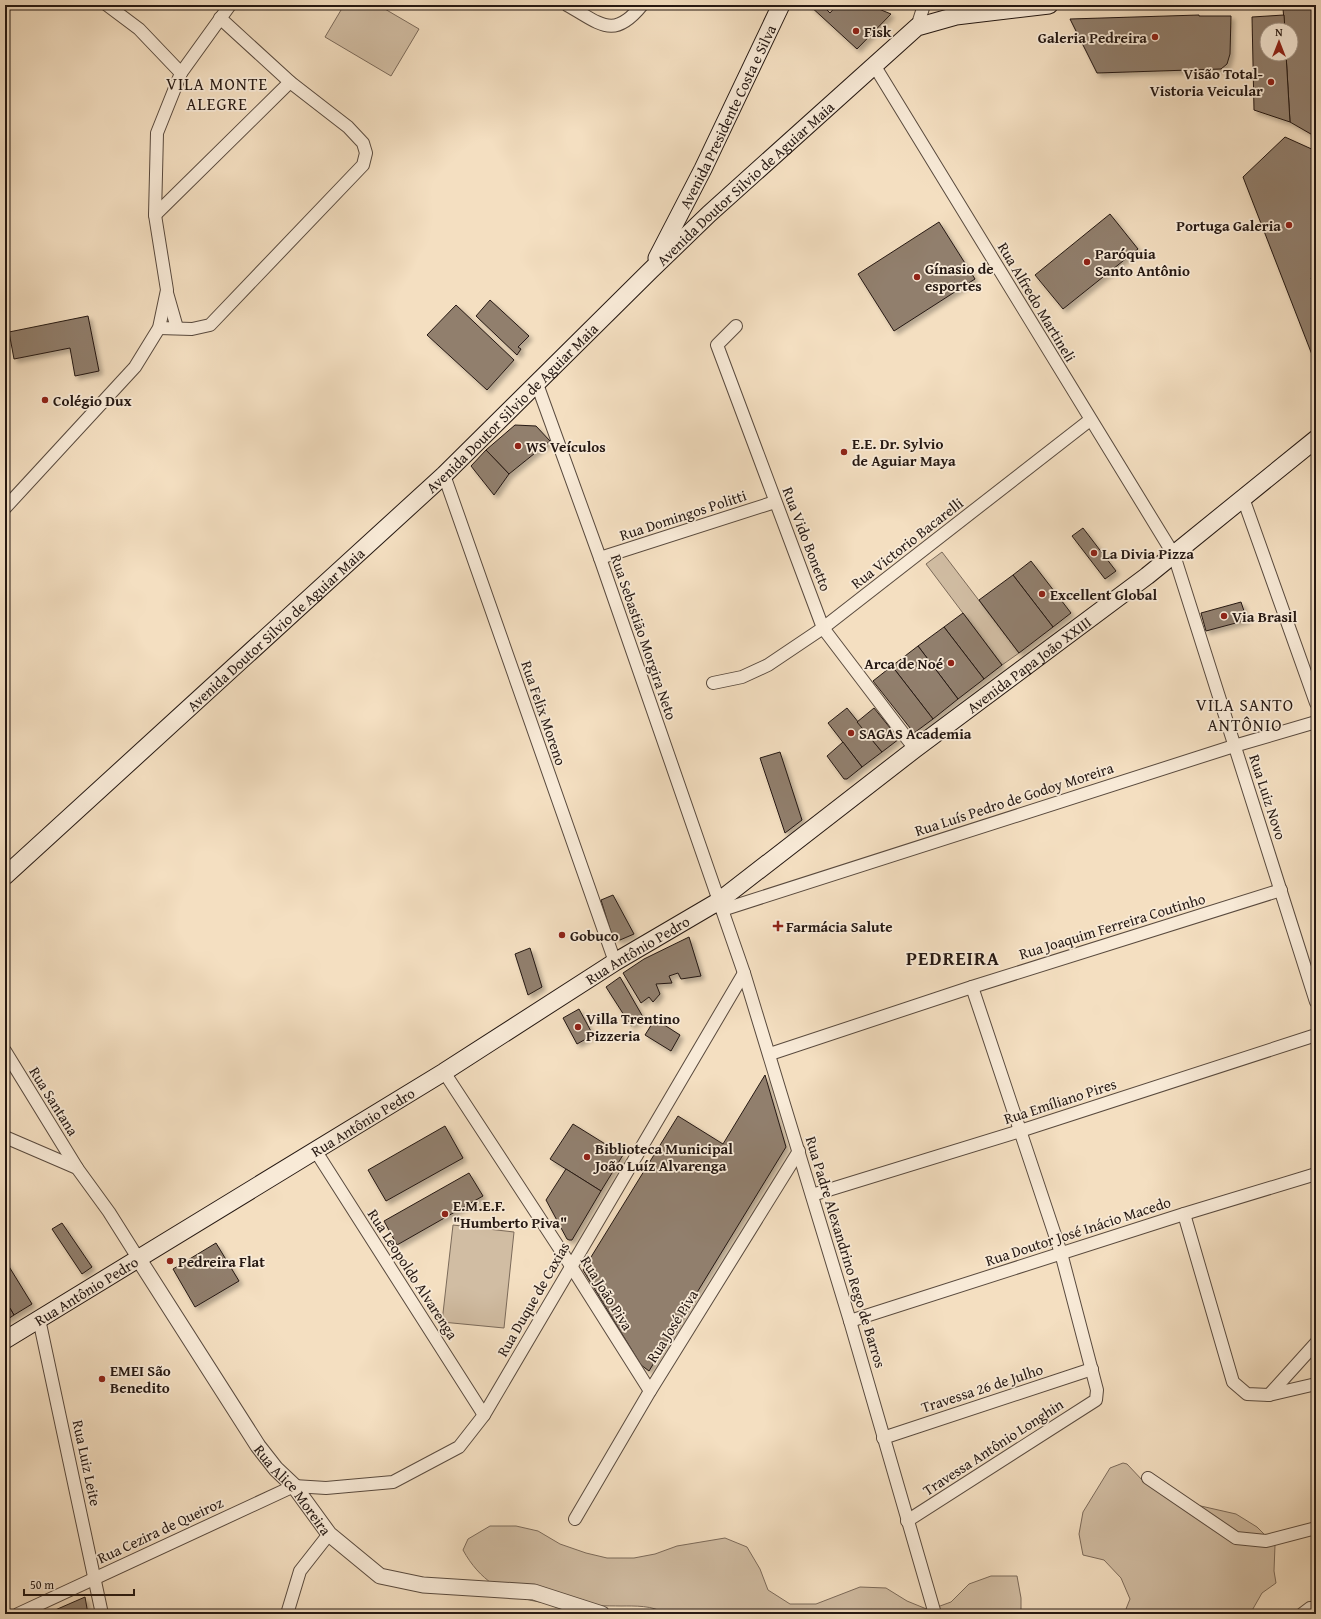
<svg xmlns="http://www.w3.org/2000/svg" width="1321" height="1619" font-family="'Gentium Book Plus',serif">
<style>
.green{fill:#d1bda3;stroke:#7b6a5a}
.building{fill:#917f6d;stroke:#251812;filter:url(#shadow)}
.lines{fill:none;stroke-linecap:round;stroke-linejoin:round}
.minor-casing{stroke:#594a3e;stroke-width:14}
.tertiary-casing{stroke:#594a3e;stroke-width:17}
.secondary-casing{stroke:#251812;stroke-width:19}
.minor{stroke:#f8ead7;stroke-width:12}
.tertiary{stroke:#f8ead7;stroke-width:15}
.secondary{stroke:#f8ead7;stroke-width:17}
.poi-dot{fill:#8f2418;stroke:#f8ead7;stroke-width:1.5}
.labels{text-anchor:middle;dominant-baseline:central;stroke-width:3.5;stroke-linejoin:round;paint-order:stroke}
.poi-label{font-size:15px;font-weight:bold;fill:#251812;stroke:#f8ead7;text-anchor:start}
.street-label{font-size:15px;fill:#251812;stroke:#f8ead7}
.quarter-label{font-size:17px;letter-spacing:1px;fill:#251812;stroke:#f8ead7}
.district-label{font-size:19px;font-weight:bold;letter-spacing:1px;fill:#251812;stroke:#f8ead7}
</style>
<defs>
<filter id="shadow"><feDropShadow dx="3.5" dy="3.5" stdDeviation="2" flood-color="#0004"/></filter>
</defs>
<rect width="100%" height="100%" fill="#f4dfc1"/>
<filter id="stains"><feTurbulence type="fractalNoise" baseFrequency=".005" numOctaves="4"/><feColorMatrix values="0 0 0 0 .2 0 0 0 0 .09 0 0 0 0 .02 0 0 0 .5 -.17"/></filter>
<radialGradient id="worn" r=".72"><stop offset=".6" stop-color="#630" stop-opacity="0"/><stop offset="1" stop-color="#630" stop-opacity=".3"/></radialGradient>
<g class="green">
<polygon points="344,5 378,5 419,29 391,76 325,37"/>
<polygon points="942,552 1019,653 1002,665 926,564"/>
<polygon points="453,1225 514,1232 504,1328 442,1322"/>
<polygon points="1123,1463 1127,1464 1144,1482 1192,1504 1236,1514 1257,1527 1275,1545 1274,1571 1276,1583 1262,1593 1250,1614 1124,1614 1130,1599 1121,1578 1104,1560 1083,1555 1079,1534 1083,1512 1110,1468"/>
<path d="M490,1526H516L538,1531L560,1544L586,1553L607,1558H634L655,1554L677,1546L725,1538L747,1547L760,1569L768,1590L790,1604H816L860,1587L886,1588L907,1601L929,1610L951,1602L969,1584L991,1576H1017L1021,1598V1614H665C654,1605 634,1606 621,1606C561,1605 496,1611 463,1550L468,1539Z"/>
</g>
<g class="building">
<polygon points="809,5 822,5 830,13 837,5 869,5 891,14 857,49"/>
<polygon points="1283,9 1316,9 1316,137 1290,122 1286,54 1291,54 1291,30 1285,30"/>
<polygon points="1199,15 1199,16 1231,16 1230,54 1227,64 1221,69 1097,73 1070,19"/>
<polygon points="1284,15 1285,30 1267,30 1267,54 1286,54 1290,122 1254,110 1252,17"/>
<polygon points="1285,137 1316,151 1316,273 1311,278 1316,292 1316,365 1243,177"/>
<polygon points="1110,214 1138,249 1063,309 1035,275"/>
<polygon points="939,222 975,279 894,331 858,274"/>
<polygon points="490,300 529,336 518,347 521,349 517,355 476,316"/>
<polygon points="456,305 514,360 487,390 427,335"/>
<polygon points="88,316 99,371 75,376 70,348 14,359 9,332"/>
<polygon points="515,425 536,426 550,441 509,474 486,450"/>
<polygon points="486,450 509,474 494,495 471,466"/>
<polygon points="1083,528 1116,571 1105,579 1072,536"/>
<polygon points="1031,561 1071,613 1053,627 1013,575"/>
<polygon points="1013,575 1053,627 1019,653 979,600"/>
<polygon points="1241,602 1247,620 1206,631 1201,613"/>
<polygon points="963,613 1002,665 984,679 944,627"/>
<polygon points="944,627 984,679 958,699 918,646"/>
<polygon points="918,646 958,699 933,719 892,666"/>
<polygon points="892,666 933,719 914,733 873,681"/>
<polygon points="847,708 882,752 862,767 828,723"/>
<polygon points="874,708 899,739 882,752 857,722"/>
<polygon points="843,742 862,767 847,779 844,779 827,756"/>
<polygon points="780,752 802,820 785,833 760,758"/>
<polygon points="613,895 634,934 620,940 612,936 601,900"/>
<polygon points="689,937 701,976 681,979 678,973 669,976 672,983 656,984 660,994 653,1002 649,997 641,1003 623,973 644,959"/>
<polygon points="530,948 542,987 528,995 515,954"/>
<polygon points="620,977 643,1017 631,1026 606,987"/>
<polygon points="579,1009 593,1035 577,1044 563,1018"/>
<polygon points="655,1019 680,1035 671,1051 645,1035"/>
<polygon points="765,1075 786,1147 649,1371 641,1365 583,1270 678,1116 723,1144"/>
<polygon points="573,1124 623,1155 601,1191 550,1159"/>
<polygon points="445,1126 463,1158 386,1201 368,1170"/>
<polygon points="566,1169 601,1191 572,1240 569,1240 567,1239 546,1200"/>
<polygon points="469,1173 483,1196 397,1245 384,1221"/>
<polygon points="62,1223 92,1267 82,1274 52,1229"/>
<polygon points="216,1243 239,1281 195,1307 173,1269"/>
<polygon points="5,1260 32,1304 14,1315 5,1300"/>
<polygon points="5,1300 14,1315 5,1321"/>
<polygon points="85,1597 88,1614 46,1614"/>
</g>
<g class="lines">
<g class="minor-casing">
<g id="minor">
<polyline points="107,5 139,29 181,73"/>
<path d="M567,5C600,23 613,41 642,5"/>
<polyline points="917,27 924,5"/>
<polyline points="874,65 1174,555 1316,1002"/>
<polyline points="155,215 290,82"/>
<polyline points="167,293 177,328"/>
<polyline points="736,326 717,345 823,628 915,749"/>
<polyline points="159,328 192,329 210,325 363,165 366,153 363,143 348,127 290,82 220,18"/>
<polyline points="537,384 600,558 744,973 850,1321 935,1614"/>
<polyline points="444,475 615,962"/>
<polyline points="1243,498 1316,703"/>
<polyline points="5,508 135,367 159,328 167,290 155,215 157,133 181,73 230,5"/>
<polyline points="600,558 775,502"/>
<polyline points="713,683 742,677 768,665 823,628 1090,420"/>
<polyline points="722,910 1234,746 1316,722"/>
<polyline points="5,1051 77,1168"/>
<polyline points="770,1054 972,987 1281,890"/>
<polyline points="444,1072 571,1266 650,1391"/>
<polyline points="5,1137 77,1168 109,1212 138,1258"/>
<polyline points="315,1150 484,1415"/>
<polyline points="812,1195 1020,1131 1316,1035"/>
<polyline points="1184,1214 1233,1382 1247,1394 1269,1395 1316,1384"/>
<polyline points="39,1319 102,1614"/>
<polyline points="850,1321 1184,1214 1316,1174"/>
<polyline points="1269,1395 1316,1343"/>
<polyline points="883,1438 1092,1369"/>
<polyline points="1148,1478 1236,1538 1266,1541 1316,1528"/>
<polyline points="575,1519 650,1391 799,1151"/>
<polyline points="907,1521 1096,1400 1097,1390 1061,1253 972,987"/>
<polyline points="18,1614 294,1486 326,1488 393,1482 459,1447 484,1415 744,973"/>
<polyline points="287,1614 300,1571 329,1534"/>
<polyline points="1302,1614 1310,1608 1316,1608"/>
</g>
</g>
<g class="tertiary-casing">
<g id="tertiary">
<path id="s1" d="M138,1258L258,1446L276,1469L294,1486L329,1534L380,1576L423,1585L534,1592L602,1614"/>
</g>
</g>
<g class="secondary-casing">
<g id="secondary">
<path id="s2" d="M657,258L703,169L781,5"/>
<path id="s3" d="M5,876L444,475L651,270L709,214L917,27L956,16L1049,5"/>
<path id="s4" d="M5,1340L444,1072L615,962L719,901L915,749L1147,576L1316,439"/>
</g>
</g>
<use href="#minor" class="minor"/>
<use href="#tertiary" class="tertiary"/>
<use href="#secondary" class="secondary"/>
</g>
<g class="poi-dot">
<circle cx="856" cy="31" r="4"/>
<circle cx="1155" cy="37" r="4"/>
<circle cx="1271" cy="82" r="4"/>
<circle cx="1289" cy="225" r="4"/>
<circle cx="1087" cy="262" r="4"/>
<circle cx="917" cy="277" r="4"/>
<circle cx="45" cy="400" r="4"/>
<circle cx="518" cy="446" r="4"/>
<circle cx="844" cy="452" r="4"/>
<circle cx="1094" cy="553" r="4"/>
<circle cx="1042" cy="594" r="4"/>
<circle cx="1224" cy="616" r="4"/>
<circle cx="951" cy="663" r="4"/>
<circle cx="851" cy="733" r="4"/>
<path d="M776 920h4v4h4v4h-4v4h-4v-4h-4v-4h4z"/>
<circle cx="562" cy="935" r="4"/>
<circle cx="578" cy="1027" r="4"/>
<circle cx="587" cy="1157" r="4"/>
<circle cx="445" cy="1214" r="4"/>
<circle cx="170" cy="1261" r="4"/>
<circle cx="102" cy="1379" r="4"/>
</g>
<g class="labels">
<g class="poi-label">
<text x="864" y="31">Fisk</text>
<text x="1147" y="37" text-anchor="end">Galeria Pedreira</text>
<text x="1263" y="73" text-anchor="end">Visão Total-<tspan x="1263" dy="17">Vistoria Veicular</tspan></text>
<text x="1281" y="225" text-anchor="end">Portuga Galeria</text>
<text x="1095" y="253">Paróquia<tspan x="1095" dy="17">Santo Antônio</tspan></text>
<text x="925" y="268">Gínasio de<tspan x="925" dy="17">esportes</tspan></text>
<text x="53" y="400">Colégio Dux</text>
<text x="852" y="443">E.E. Dr. Sylvio<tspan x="852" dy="17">de Aguiar Maya</tspan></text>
<text x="526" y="446">WS Veículos</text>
<text x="1102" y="553">La Divia Pizza</text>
<text x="1050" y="594">Excellent Global</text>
<text x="1232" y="616">Via Brasil</text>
<text x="943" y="663" text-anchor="end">Arca de Noé</text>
<text x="859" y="733">SAGAS Academia</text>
<text x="786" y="926">Farmácia Salute</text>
<text x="570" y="935">Gobuco</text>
<text x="586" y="1018">Villa Trentino<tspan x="586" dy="17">Pizzeria</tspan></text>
<text x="595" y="1148">Biblioteca Municipal<tspan x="595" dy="17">João Luíz Alvarenga</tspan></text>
<text x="453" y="1205">E.M.E.F.<tspan x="453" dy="17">"Humberto Piva"</tspan></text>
<text x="178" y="1261">Pedreira Flat</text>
<text x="110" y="1370">EMEI São<tspan x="110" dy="17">Benedito</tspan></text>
</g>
<g class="street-label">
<text stroke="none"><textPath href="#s2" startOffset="158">Avenida Presidente Costa e Silva</textPath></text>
<text stroke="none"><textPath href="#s3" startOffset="1014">Avenida Doutor Silvio de Aguiar Maia</textPath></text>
<text transform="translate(1037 302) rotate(59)">Rua Alfredo Martineli</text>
<text stroke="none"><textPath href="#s3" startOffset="690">Avenida Doutor Silvio de Aguiar Maia</textPath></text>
<text transform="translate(683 515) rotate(-18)">Rua Domingos Politti</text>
<text transform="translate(807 539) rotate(69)">Rua Vido Bonetto</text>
<text transform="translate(907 543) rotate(-38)">Rua Victorio Bacarelli</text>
<text stroke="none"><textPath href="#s3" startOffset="366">Avenida Doutor Silvio de Aguiar Maia</textPath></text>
<text transform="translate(644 637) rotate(71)">Rua Sebastião Morgira Neto</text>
<text stroke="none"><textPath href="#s4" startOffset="1228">Avenida Papa João XXIII</textPath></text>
<text transform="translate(544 713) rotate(71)">Rua Felix Moreno</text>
<text transform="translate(1268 797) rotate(72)">Rua Luiz Novo</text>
<text transform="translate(1014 799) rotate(-18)">Rua Luís Pedro de Godoy Moreira</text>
<text transform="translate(1112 926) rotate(-17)">Rua Joaquim Ferreira Coutinho</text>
<text stroke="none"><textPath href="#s4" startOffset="743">Rua Antônio Pedro</textPath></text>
<text transform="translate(54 1101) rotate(58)">Rua Santana</text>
<text transform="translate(1060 1101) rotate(-18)">Rua Emíliano Pires</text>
<text stroke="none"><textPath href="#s4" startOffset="419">Rua Antônio Pedro</textPath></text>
<text transform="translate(1078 1231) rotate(-18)">Rua Doutor José Inácio Macedo</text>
<text transform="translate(846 1252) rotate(73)">Rua Padre Alexandrino Rego de Barros</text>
<text transform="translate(413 1274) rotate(57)">Rua Leopoldo Alvarenga</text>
<text stroke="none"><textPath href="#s4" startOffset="95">Rua Antônio Pedro</textPath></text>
<text transform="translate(607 1293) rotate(58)">Rua João Piva</text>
<text transform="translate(533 1299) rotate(-60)">Rua Duque de Caxias</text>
<text transform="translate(672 1326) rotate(-58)">Rua José Piva</text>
<text transform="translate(982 1388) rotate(-18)">Travessa 26 de Julho</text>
<text transform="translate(993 1447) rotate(-33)">Travessa Antônio Longhin</text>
<text transform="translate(87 1463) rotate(78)">Rua Luiz Leite</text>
<text stroke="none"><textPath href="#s1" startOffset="279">Rua Alice Moreira</textPath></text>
<text transform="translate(160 1530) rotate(-25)">Rua Cezira de Queiroz</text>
</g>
<g class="quarter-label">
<text x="217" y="83">VILA MONTE<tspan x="217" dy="20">ALEGRE</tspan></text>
<text x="1245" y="704">VILA SANTO<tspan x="1245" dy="20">ANTÔNIO</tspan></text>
</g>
<g class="district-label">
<text x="953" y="958">PEDREIRA</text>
</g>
</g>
<rect width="1321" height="1619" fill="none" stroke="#f4dfc1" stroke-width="20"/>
<rect x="6" y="6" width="1309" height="1607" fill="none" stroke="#251812" stroke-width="2"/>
<rect x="10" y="10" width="1301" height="1599" fill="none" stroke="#251812"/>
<g transform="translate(1279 42)"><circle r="19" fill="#f8ead7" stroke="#a49688"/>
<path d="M0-3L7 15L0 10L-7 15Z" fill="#8f2418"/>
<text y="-6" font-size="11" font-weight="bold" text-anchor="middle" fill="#251812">N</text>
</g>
<path d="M24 1589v6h110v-6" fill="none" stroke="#251812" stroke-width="2"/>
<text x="30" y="1589" font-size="12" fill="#251812" stroke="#f8ead7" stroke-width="3" paint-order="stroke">50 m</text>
<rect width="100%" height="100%" filter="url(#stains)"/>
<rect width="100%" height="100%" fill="url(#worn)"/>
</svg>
